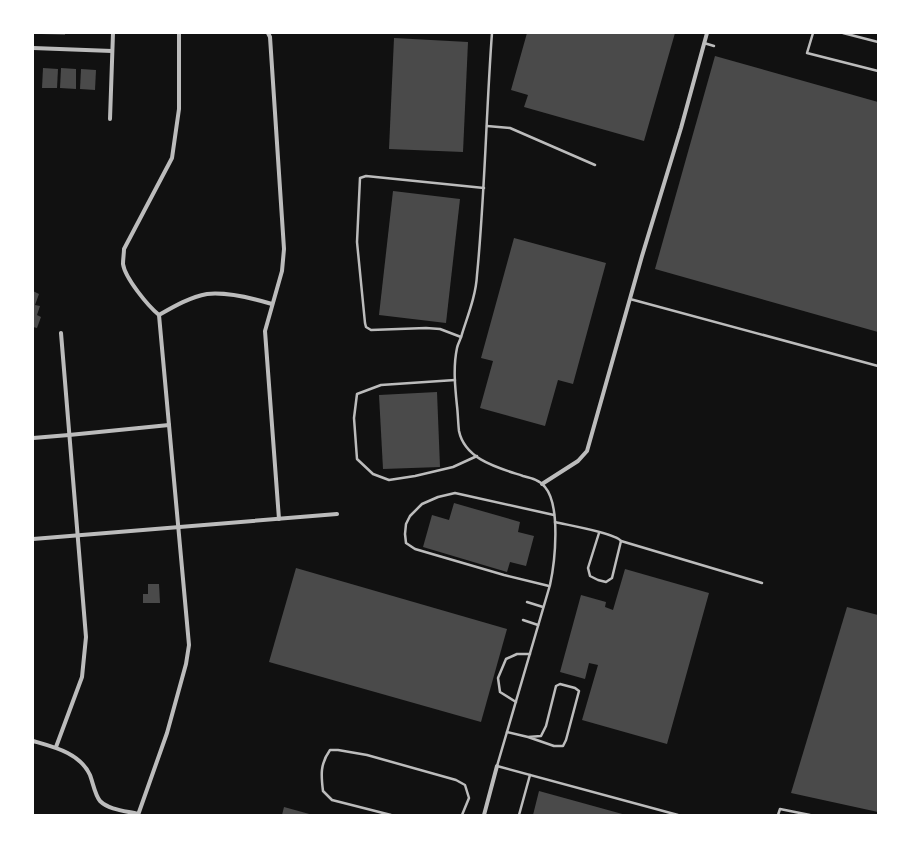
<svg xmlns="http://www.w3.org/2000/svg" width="911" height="848" font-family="'Fira Sans Condensed',sans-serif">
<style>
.building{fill:#4a4a4a}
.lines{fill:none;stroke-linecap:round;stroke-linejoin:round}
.service{stroke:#bcbcbc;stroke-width:2.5}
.minor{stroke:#bcbcbc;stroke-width:4}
</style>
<rect width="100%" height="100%" fill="#111"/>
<g class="building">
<polygon points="41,33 65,33 65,35 41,34"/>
<polygon points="527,33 675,33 644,141 524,107 528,95 511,90"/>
<polygon points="394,38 468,42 463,152 389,149"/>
<polygon points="715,56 878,102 878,332 655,269"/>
<polygon points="43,68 58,69 57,88 42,88"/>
<polygon points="61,68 76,69 76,89 60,88"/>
<polygon points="81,69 96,70 95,90 80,89"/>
<polygon points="393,191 460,199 446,323 379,315"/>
<polygon points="514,238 606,263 573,384 558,380 545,426 480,408 493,361 481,358"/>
<polygon points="33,291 39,294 35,305 40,306 37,315 41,317 37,328 33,327"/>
<polygon points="437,392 440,467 383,469 379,395"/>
<polygon points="454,503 520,522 518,532 534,536 526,566 510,562 507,572 423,547 432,515 449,520"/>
<polygon points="296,568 507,629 481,722 269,662"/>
<polygon points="625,569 709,593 667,744 582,720 598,665 589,663 585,679 560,672 581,595 606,602 605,607 613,610"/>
<polygon points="148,584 159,584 160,603 143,603 143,594 148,594"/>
<polygon points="847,607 878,615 878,812 791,793"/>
<polygon points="539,791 626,815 533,815"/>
<polygon points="284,807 313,815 282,815"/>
</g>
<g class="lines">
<g class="service">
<path d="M492,33C486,113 485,194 477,275C476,295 468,315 462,334C461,339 458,343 457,348C453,367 455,387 457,406C458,414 458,423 459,431C465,460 499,468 523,476C531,478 540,480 545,487C561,506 555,562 550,585L497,766L678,815"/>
<polyline points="813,33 807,53 878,71"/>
<polyline points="843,33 878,42"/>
<polyline points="704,43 714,46"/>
<polyline points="487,126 510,128 595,165"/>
<polyline points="630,299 878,366"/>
<polyline points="461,337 440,329 426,328 371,330 366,327 365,323 357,242 360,178 366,176 484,188"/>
<polyline points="455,380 381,385 357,394 354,418 357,459 373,474 389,480 415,476 453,467 477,456"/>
<path d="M555,522C567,525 615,533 621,541L612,578L606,582L598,580L590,576L588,568L599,533"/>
<polyline points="621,541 762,583"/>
<polyline points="549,586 504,575 415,549 406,543 405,534 406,524 410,516 422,504 438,497 455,493 554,515"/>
<polyline points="527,602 543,607"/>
<polyline points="523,620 538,625"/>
<polyline points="516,702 500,692 498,678 506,659 517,654 530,654"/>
<polyline points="507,732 528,737 541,736 546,726 556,686 560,684 575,688 579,691 566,740 563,746 554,746 528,737"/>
<path d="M391,815L332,800L323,791C321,775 320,764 330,750H338L367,755L456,780L465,785L469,798L462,815"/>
<polyline points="519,815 530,775"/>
<polyline points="778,815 780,809 810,815"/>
</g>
<g class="minor">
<polyline points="268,33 270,37 284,249 282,271 265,331 279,519"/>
<polyline points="33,48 112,51"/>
<polyline points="110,119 113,33"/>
<path d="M159,315C173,307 190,297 207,294C227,292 252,298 272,304"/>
<polyline points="33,438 69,435 169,425"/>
<polyline points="542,484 578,461 587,451 642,256 681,128 707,33"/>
<polyline points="33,539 337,514"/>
<path d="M33,741C54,747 80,753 90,775C93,783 95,795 100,801C109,810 126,811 138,814"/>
<polyline points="56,747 82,677 86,637 61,333"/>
<path d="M138,815L167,733L186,664L189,645L159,315C148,306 125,278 123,264C123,259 124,253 124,249L172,158L179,109V33"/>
<polyline points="484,815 497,766"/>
</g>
</g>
<rect width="911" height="848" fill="none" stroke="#ffffff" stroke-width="68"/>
</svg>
